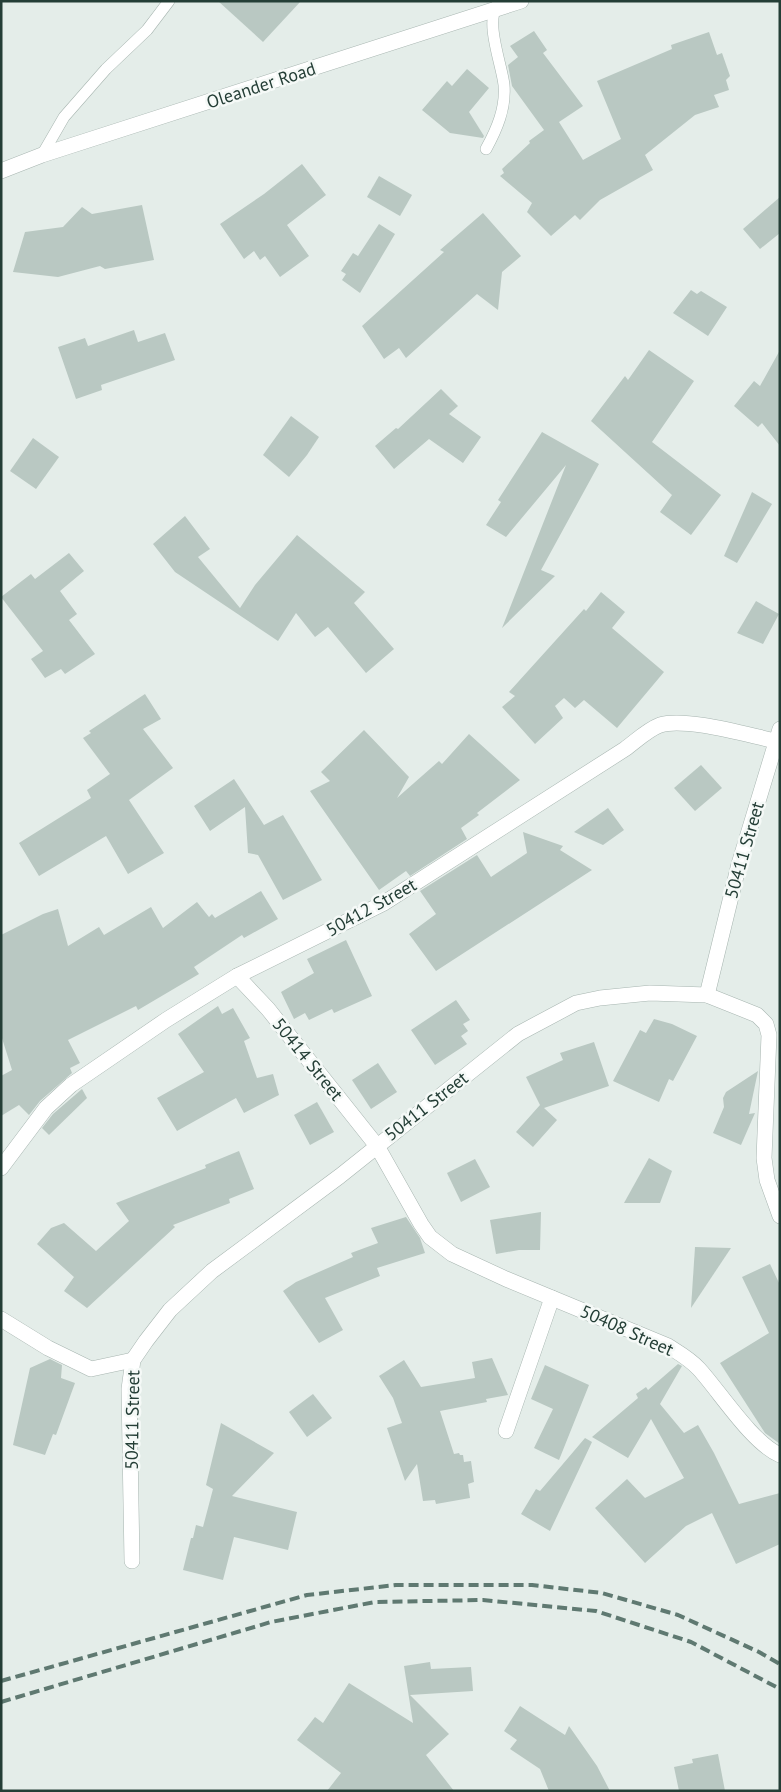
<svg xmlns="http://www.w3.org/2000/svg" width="781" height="1792" font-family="'PT Sans',sans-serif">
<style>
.building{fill:#b9c8c2}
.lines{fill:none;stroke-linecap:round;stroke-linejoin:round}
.service-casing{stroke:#a7b5b0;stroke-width:12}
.minor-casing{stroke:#a7b5b0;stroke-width:16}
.service{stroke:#fff;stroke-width:11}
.minor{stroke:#fff;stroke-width:15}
.rail{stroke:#5f7971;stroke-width:4;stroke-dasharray:10 5;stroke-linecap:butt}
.labels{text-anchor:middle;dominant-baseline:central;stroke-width:5;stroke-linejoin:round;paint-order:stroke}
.street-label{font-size:18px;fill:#243e36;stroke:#f5f9f7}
</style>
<rect width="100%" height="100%" fill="#e4ede9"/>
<g class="building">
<polygon points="218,1 301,1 263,42"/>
<polygon points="534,31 547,50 543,53 583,106 559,122 583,160 621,139 597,81 672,49 671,45 709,32 717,55 722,53 730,76 726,80 729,90 714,95 719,107 695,115 645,155 653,170 600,200 580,220 575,215 551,236 527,212 532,203 500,176 504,173 502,169 530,143 529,141 544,130 512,86 508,65 518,57 510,46"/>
<polygon points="467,69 489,88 469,112 484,136 483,138 450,133 422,110 447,81 452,86"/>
<polygon points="302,164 326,195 287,225 309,256 280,277 265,256 260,260 254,251 244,259 220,224 264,194"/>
<polygon points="379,176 412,195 400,216 367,197"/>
<polygon points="780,197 780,233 760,249 743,229"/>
<polygon points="142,205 154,260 105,269 100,266 58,277 13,272 25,232 63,227 82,207 92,214"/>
<polygon points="483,213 521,256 502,272 498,310 477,294 406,358 399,348 384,359 362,326 444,252 440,250"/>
<polygon points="379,224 395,234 360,293 342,280 346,274 341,271 353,253 358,256"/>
<polygon points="691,290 697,294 701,291 727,307 708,336 673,313"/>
<polygon points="134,330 138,342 165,333 175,360 101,385 102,390 76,399 58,347 85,338 88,346"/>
<polygon points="649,350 694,381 652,442 721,495 691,535 660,512 672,495 591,421 625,376 628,380"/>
<polygon points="780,350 780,446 762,423 758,427 734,406 754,381 760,386"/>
<polygon points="441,389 458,406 449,414 481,437 463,463 429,439 394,469 375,446 396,428 398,429"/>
<polygon points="291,416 319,437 307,455 289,477 263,455"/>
<polygon points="542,432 599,464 541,570 555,576 502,628 566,465 506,537 486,525 501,502 498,500"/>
<polygon points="33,438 59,457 36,489 10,471"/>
<polygon points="752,492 772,504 737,563 724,556"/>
<polygon points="185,516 210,549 198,557 240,608 255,585 297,535 365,592 354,603 394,649 366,673 328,627 315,637 296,613 278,641 175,572 153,544"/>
<polygon points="69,553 84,571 60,591 77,614 69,620 95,654 65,674 61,669 45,678 31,659 43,651 1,597 31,574 35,579"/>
<polygon points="601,592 625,612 612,628 664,672 617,728 584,700 575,708 564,698 555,706 563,718 535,744 502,707 515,696 509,692 584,609 586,611"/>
<polygon points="756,601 779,614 763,644 737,633"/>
<polygon points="145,694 161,719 143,729 173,768 129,800 164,853 128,874 106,836 39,876 19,843 91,798 87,790 110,774 83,738 91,733 89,731"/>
<polygon points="364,730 409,777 397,798 439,761 442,764 469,734 520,780 477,813 479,815 461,828 467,839 410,876 406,871 379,890 310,791 330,781 321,772"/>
<polygon points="701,765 722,788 695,811 674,788"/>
<polygon points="234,779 264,825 283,815 322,880 283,900 258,855 248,853 245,807 210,831 194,806"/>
<polygon points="608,808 624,830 603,845 574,832"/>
<polygon points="523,832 563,846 560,850 592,870 436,971 409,934 436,914 420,891 477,855 491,877 527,853"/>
<polygon points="261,891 278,919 244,938 242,935 194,967 199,974 138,1010 136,1006 68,1040 80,1063 70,1068 72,1073 40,1101 29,1115 19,1105 1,1116 1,1076 12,1070 1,1035 1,935 43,914 58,909 68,946 99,927 104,935 151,907 163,928 197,902 209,917 212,914 215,918"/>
<polygon points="346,940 372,996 334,1013 332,1009 309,1020 305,1013 294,1019 281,992 314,973 307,959"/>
<polygon points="456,1000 470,1020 463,1024 468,1031 461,1036 467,1044 435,1065 411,1030"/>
<polygon points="218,1006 222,1014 233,1008 250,1038 244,1041 257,1078 273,1074 279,1095 244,1113 236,1098 177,1131 157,1098 204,1072 178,1034"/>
<polygon points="654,1019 672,1024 697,1036 673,1081 669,1079 659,1102 613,1081 640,1030 646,1033"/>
<polygon points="594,1042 609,1086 544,1108 557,1120 533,1147 516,1132 540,1105 526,1077 563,1060 560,1053"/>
<polygon points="378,1063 397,1092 371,1109 352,1080"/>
<polygon points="758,1071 749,1114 755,1113 741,1145 713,1133 724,1107 723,1098 726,1092"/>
<polygon points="82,1089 87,1098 49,1135 42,1128 53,1114"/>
<polygon points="317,1102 334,1132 310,1145 294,1115"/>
<polygon points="239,1151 254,1189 229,1199 230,1203 173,1225 175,1227 87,1308 64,1291 74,1277 37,1244 51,1228 64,1223 96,1251 129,1221 116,1203 206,1168 205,1165"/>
<polygon points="649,1158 672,1171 660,1203 624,1203"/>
<polygon points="475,1159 490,1187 461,1202 447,1173"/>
<polygon points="541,1212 540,1250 519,1250 496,1254 490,1220"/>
<polygon points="406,1217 420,1238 425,1253 377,1268 380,1276 325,1298 343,1330 319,1343 283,1291 296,1282 353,1257 351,1253 378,1243 371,1228"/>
<polygon points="695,1247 731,1248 691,1308"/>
<polygon points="770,1264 780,1285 780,1444 765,1433 720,1363 769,1333 742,1277"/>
<polygon points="492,1358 508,1395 486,1399 487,1402 440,1411 454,1454 459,1453 460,1455 463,1455 464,1462 471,1461 474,1482 468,1484 470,1498 436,1504 435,1500 423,1501 417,1464 405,1481 387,1428 402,1423 393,1398 379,1376 404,1360 421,1387 475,1378 472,1362"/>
<polygon points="50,1359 62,1365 61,1378 75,1383 56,1435 53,1434 45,1455 13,1445 30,1368"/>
<polygon points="678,1364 682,1366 660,1404 684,1433 698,1425 714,1453 739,1504 780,1493 780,1544 736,1564 712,1513 686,1526 645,1563 595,1508 627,1479 645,1498 684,1478 651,1419 628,1458 592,1437 638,1398 636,1394 646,1387 648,1390"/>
<polygon points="545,1365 589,1385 559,1460 534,1448 553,1409 531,1399"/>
<polygon points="313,1394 332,1418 307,1437 289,1412"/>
<polygon points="221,1423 274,1453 232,1496 297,1512 288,1550 234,1537 223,1580 183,1570 191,1538 193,1538 196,1525 203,1527 213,1489 206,1485"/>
<polygon points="585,1438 592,1442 550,1531 521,1514 536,1489 540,1491"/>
<polygon points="430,1662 431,1669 471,1667 473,1691 410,1695 449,1734 426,1755 454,1791 327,1791 341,1773 297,1740 315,1717 323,1723 349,1683 413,1723 404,1666"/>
<polygon points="520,1706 565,1735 569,1726 597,1766 610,1791 549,1791 540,1769 510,1749 517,1740 504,1731"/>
<polygon points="718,1754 725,1791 679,1791 674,1767 693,1763 692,1759"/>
</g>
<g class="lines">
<g class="service-casing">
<g id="service">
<path d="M486,149C497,129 506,108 504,85C502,65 485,24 497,5"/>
<polyline points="42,155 64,117 106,69 147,30 169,1"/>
</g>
</g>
<g class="minor-casing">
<g id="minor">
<polyline points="1,171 42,155 521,1"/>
<path d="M237,976L268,1009L377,1146L421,1224L430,1237L452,1254L506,1279L668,1346C679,1353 690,1359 699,1369C720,1392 752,1443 780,1455"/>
<polyline points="707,995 739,864 780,729"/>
<path d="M1,1168L46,1108L71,1085L166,1020L237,976L384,903L625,749C636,741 647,730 660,725C686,717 747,735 776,741"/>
<polyline points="1,1319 48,1348 91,1369 133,1360"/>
<polyline points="506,1431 552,1298"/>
<polyline points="132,1561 129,1389 133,1360 146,1341 170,1310 212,1271 340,1176 518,1034 576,1003 600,998 650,993 707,995 757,1015 766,1024 769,1035 764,1158 767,1180 780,1216"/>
</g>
</g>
<use href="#service" class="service"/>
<use href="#minor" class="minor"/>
<g class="rail">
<polyline points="1,1681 307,1595 396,1585 532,1585 602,1593 678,1615 759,1652 780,1664"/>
<polyline points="1,1702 271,1622 375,1602 483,1600 596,1611 691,1642 780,1689"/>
</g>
</g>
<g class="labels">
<g class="street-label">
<text transform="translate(261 85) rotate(-18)">Oleander Road</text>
<text transform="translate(744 850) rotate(-74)">50411 Street</text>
<text transform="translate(371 907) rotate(-29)">50412 Street</text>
<text transform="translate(308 1059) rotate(51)">50414 Street</text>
<text transform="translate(426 1106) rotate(-38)">50411 Street</text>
<text transform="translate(627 1330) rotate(24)">50408 Street</text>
<text transform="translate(132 1420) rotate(-89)">50411 Street</text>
</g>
</g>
<rect width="781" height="1792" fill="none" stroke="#243e36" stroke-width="5"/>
</svg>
